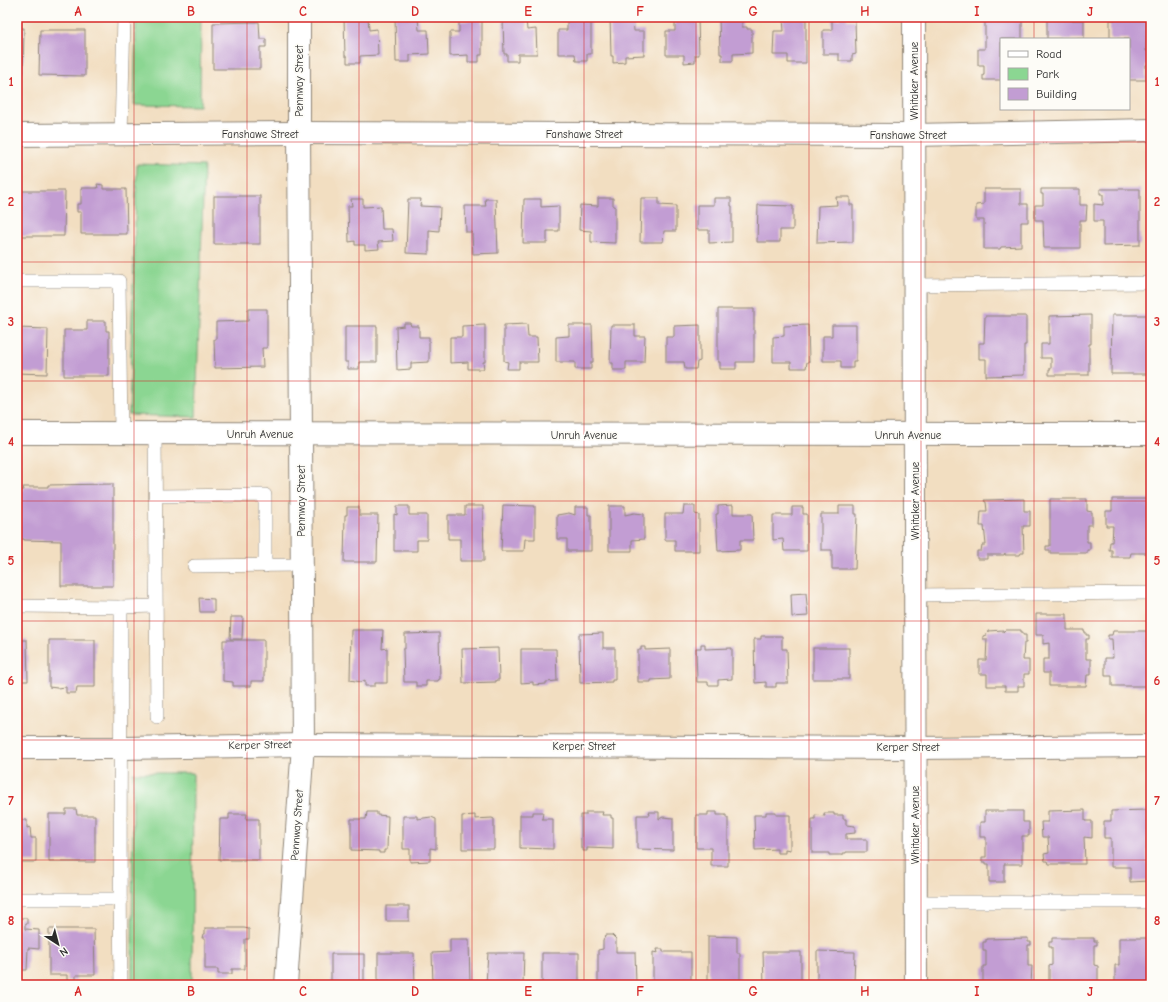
<svg xmlns="http://www.w3.org/2000/svg" width="1168" height="1002" font-family="'Comic Neue',sans-serif">
<style>
.green{fill:#8bd692;stroke:#5b805e}
.building{fill:#c29dd3}
.lines{fill:none;stroke-linecap:round;stroke-linejoin:round}
.lane-casing{stroke:#8e8476;stroke-width:14}
.street-casing{stroke:#8e8476;stroke-width:24}
.lane{stroke:#fff;stroke-width:13}
.street{stroke:#fff;stroke-width:22}
.grid{fill:none;stroke:#d62828;stroke-width:1;stroke-opacity:0.55}
.labels{text-anchor:middle;dominant-baseline:central;stroke-width:3.5;stroke-linejoin:round;paint-order:stroke}
.street-label{font-size:11px;fill:#2b2b2b;stroke:#fdfcf7}
.neatline{fill:none;stroke:#d62828;stroke-width:1.5}
.grid-label{font-size:13px;text-anchor:middle;font-weight:bold;fill:#d62828}
</style>
<rect width="100%" height="100%" fill="#fdfcf7"/>
<filter id="ink" filterUnits="userSpaceOnUse"><feTurbulence type="fractalNoise" baseFrequency=".025" numOctaves="2"/><feDisplacementMap in="SourceGraphic" scale="8" xChannelSelector="R" yChannelSelector="G"/><feConvolveMatrix kernelMatrix="1 2 1 2 8 2 1 2 1" color-interpolation-filters="sRGB"/></filter>
<filter id="wash" filterUnits="userSpaceOnUse"><feTurbulence type="fractalNoise" baseFrequency=".012" numOctaves="4" result="noise"/><feDisplacementMap in="SourceGraphic" scale="16" xChannelSelector="R" yChannelSelector="G"/><feGaussianBlur stdDeviation="0.9" result="paint"/><feColorMatrix in="noise" values="0 0 0 0 0 0 0 0 0 0 0 0 0 0 0 0 0 1.4 0 .05"/><feComposite in="paint" operator="in"/></filter>
<g filter="url(#wash)">
<rect width="100%" height="100%" fill="#f2dec1"/>
<g class="green">
<polygon points="136,17 201,17 200,106 134,105"/>
<polygon points="137,164 204,166 196,417 129,415"/>
<polygon points="133,773 193,773 192,985 132,985"/>
</g>
<g id="blocks">
<g class="building">
<polygon points="344,17 368,17 369,30 377,29 378,55 360,56 360,63 347,63 347,56 345,56"/>
<polygon points="395,17 418,17 419,30 428,30 429,54 410,55 410,62 396,62"/>
<polygon points="610,17 633,17 634,31 644,31 644,55 625,56 625,62 613,63 613,56 611,56"/>
<polygon points="719,17 742,17 742,27 747,27 747,29 752,29 752,53 733,54 733,61 722,61 722,54 720,54"/>
<polygon points="840,17 847,17 847,20 855,20 856,54 852,55 852,61 839,61 839,54 823,54 823,30 832,30 832,19 840,19"/>
<polygon points="526,19 527,30 536,29 537,54 518,54 518,61 507,61 507,54 504,54 503,20"/>
<polygon points="567,19 591,19 591,54 587,54 587,61 576,61 575,54 558,54 558,30 567,30"/>
<polygon points="675,19 698,19 699,55 695,55 695,62 684,63 684,55 666,55 666,31 675,31"/>
<polygon points="783,19 806,19 806,63 788,63 788,55 773,55 774,31 784,31"/>
<polygon points="482,20 482,55 479,55 479,62 468,62 468,55 450,56 450,32 459,32 459,21"/>
<polygon points="1022,20 1022,39 1001,39 1001,80 983,80 983,75 984,75 984,65 978,65 978,49 985,49 985,21"/>
<rect x="1047" y="20" width="37" height="19"/>
<polygon points="1110,20 1147,20 1146,51 1151,51 1151,64 1146,65 1146,80 1129,80 1129,39 1110,39"/>
<polygon points="259,22 260,39 266,39 266,47 260,47 260,69 213,69 213,23"/>
<polygon points="17,28 24,28 23,73 17,73"/>
<polygon points="40,30 85,30 85,76 39,75"/>
<polygon points="97,184 103,185 103,189 126,189 127,234 81,234 81,212 77,212 77,204 81,204 81,188 98,188"/>
<polygon points="984,189 1021,189 1021,204 1028,204 1028,222 1021,222 1021,246 1001,247 1000,249 984,249 984,220 976,220 976,205 984,204"/>
<polygon points="1041,189 1080,189 1080,205 1087,205 1086,220 1080,220 1080,248 1044,248 1043,220 1035,220 1035,205 1043,205 1043,194 1041,194"/>
<polygon points="1100,189 1140,189 1140,245 1103,246 1103,221 1094,221 1094,204 1103,205 1103,194 1100,194"/>
<polygon points="20,191 65,191 64,236 19,236"/>
<rect x="214" y="196" width="46" height="48"/>
<polygon points="836,197 850,197 850,205 853,205 853,242 817,243 818,206 837,205"/>
<polygon points="598,198 613,198 613,206 615,206 615,243 591,242 591,231 579,230 580,205 598,206"/>
<polygon points="641,198 659,198 659,205 676,206 676,231 664,231 663,242 640,242"/>
<polygon points="714,198 731,198 731,206 732,206 732,242 709,243 709,230 697,230 697,205 714,205"/>
<polygon points="351,199 363,199 363,207 381,206 382,229 392,229 393,241 378,242 379,249 365,250 365,245 355,245 355,241 349,242 348,206 352,206"/>
<polygon points="408,199 421,199 420,206 440,207 439,231 429,230 429,254 406,253"/>
<polygon points="485,199 496,199 498,253 473,254 472,232 466,232 465,206 486,206"/>
<polygon points="524,199 541,199 541,207 559,206 559,231 547,231 547,243 523,243"/>
<polygon points="758,205 793,206 793,230 780,230 780,242 757,242"/>
<polygon points="248,309 267,309 267,348 262,348 263,367 215,368 214,339 216,339 216,322 248,321"/>
<polygon points="718,309 754,309 754,362 736,362 736,369 720,369 720,362 718,362"/>
<polygon points="1091,315 1091,344 1089,344 1089,375 1049,375 1049,369 1051,369 1051,358 1041,358 1041,344 1049,344 1049,316"/>
<polygon points="1112,315 1151,315 1151,374 1111,374"/>
<polygon points="985,316 1026,316 1026,345 1024,345 1024,375 986,376 986,359 979,359 979,343 984,343"/>
<polygon points="87,321 106,321 106,331 109,331 109,376 64,376 64,330 87,330"/>
<polygon points="404,323 410,323 411,326 419,326 419,337 429,337 429,362 411,363 411,369 397,370 396,327 404,326"/>
<polygon points="527,324 528,337 537,337 538,362 519,362 519,369 507,369 508,362 504,361 504,325"/>
<polygon points="485,325 485,362 483,362 484,369 468,369 468,362 450,363 450,337 462,337 462,326"/>
<polygon points="569,325 592,325 593,362 591,362 591,369 575,369 575,362 556,362 556,337 569,336"/>
<polygon points="611,325 635,325 635,336 645,336 644,362 626,362 626,370 613,370 613,363 610,363"/>
<polygon points="700,325 700,361 697,362 696,369 685,369 684,362 666,362 666,337 674,337 674,326"/>
<polygon points="808,325 809,362 807,362 806,368 791,368 791,362 773,362 773,337 784,336 784,326"/>
<polygon points="832,325 856,325 856,361 853,361 853,368 841,368 841,361 823,361 823,336 832,336"/>
<polygon points="345,326 377,326 377,362 359,362 359,369 348,369 348,362 345,362"/>
<polygon points="17,328 48,329 47,374 17,373"/>
<polygon points="113,484 113,586 61,586 61,541 24,540 24,539 17,539 17,490 24,490 23,487 48,487 48,485"/>
<polygon points="1024,499 1024,511 1030,511 1030,526 1023,526 1024,553 1021,553 1020,555 1005,555 1005,553 1004,555 987,555 987,559 977,559 977,551 981,551 982,545 986,545 984,526 980,526 981,511 987,511 986,502 985,502 984,500"/>
<polygon points="1050,499 1087,499 1087,511 1092,512 1092,525 1087,525 1087,542 1090,542 1090,550 1087,550 1087,553 1050,553 1050,550 1046,550 1046,546 1050,546"/>
<polygon points="1112,499 1150,499 1151,526 1149,526 1149,542 1151,542 1151,550 1149,550 1149,553 1131,553 1130,557 1112,557 1112,550 1109,550 1110,542 1112,542 1113,526 1106,526 1106,511 1112,511"/>
<polygon points="503,505 535,506 535,539 525,539 524,551 501,551"/>
<polygon points="733,505 733,514 752,514 753,540 740,540 740,550 718,551 716,514 718,514 718,506"/>
<polygon points="397,506 409,506 409,515 427,515 427,540 417,540 417,551 394,551 394,514 397,515"/>
<polygon points="465,506 483,506 484,561 460,561 460,539 448,539 448,515 465,515"/>
<polygon points="609,506 625,506 625,515 634,513 644,514 644,539 632,540 632,551 609,551"/>
<polygon points="684,506 695,506 695,514 699,515 699,551 675,551 675,540 665,540 665,514 683,514"/>
<polygon points="839,506 855,506 855,514 857,514 855,569 832,569 832,550 821,550 821,514 839,514"/>
<polygon points="347,507 359,507 359,515 378,515 377,562 344,562 345,515 347,515"/>
<polygon points="575,507 588,507 588,515 591,515 591,551 567,551 567,539 557,539 557,515 569,513 575,515"/>
<polygon points="792,507 803,507 803,514 807,514 807,551 784,551 783,539 773,540 773,515 792,515"/>
<polygon points="806,593 808,616 792,617 791,594"/>
<polygon points="199,598 214,599 214,612 200,612"/>
<polygon points="1036,614 1067,614 1067,630 1084,630 1084,632 1086,632 1086,635 1089,635 1089,639 1086,639 1086,659 1091,659 1091,675 1087,675 1086,686 1049,686 1049,673 1043,673 1043,659 1049,659 1049,643 1043,644 1043,635 1036,635"/>
<polygon points="231,617 243,617 242,639 230,639"/>
<polygon points="351,630 383,630 382,649 387,648 387,683 375,683 375,686 365,686 365,680 361,682 350,680"/>
<polygon points="1003,630 1003,632 1005,630 1021,630 1021,632 1023,632 1023,635 1026,635 1026,643 1024,643 1023,660 1029,660 1029,674 1024,674 1024,686 1018,686 1018,691 1005,691 1005,686 987,686 987,674 979,674 979,660 986,660 987,639 983,639 983,636 987,635 988,631"/>
<polygon points="1113,631 1149,631 1149,659 1151,659 1150,686 1112,686 1112,676 1105,676 1105,658 1113,658 1112,639 1108,639 1108,635 1112,635"/>
<polygon points="439,633 440,679 438,680 438,681 426,681 426,686 416,686 416,682 404,682 403,649 405,649 405,634"/>
<polygon points="603,633 603,648 615,648 615,680 612,680 612,682 580,683 579,634"/>
<polygon points="761,636 782,636 782,649 787,649 788,683 776,683 776,687 766,687 766,682 755,683 754,639 761,639"/>
<polygon points="17,640 27,640 28,681 17,681"/>
<polygon points="49,640 95,640 95,687 77,687 76,693 66,693 66,687 57,688 49,687"/>
<polygon points="223,640 264,640 264,681 251,681 251,686 233,686 233,682 223,681"/>
<polygon points="701,644 705,644 705,649 732,648 732,679 718,680 718,685 708,685 708,682 697,682 696,648 701,648"/>
<polygon points="641,647 645,647 645,650 670,649 670,679 651,680 651,682 638,682 638,650 641,650"/>
<polygon points="498,648 499,680 496,680 496,682 463,683 462,649"/>
<rect x="813" y="648" width="36" height="31"/>
<polygon points="521,649 556,649 557,681 546,682 546,684 533,685 533,682 521,683"/>
<polygon points="66,809 76,809 77,815 95,815 95,862 49,862 49,814 66,814"/>
<polygon points="1085,810 1085,821 1092,821 1092,838 1084,837 1085,864 1049,864 1048,861 1045,861 1044,854 1049,853 1048,837 1042,837 1041,822 1048,822 1048,811"/>
<polygon points="1147,810 1148,822 1151,821 1151,838 1147,838 1148,881 1130,882 1130,867 1111,867 1111,838 1104,838 1104,821 1111,821 1111,811"/>
<polygon points="985,811 1023,811 1023,822 1029,822 1029,836 1022,836 1022,864 1004,864 1004,882 989,882 989,864 986,864 986,862 982,862 982,857 986,857 986,837 980,837 980,822 985,822"/>
<polygon points="367,812 377,812 377,815 388,816 387,850 384,850 384,853 379,853 379,851 351,850 351,819 366,819"/>
<polygon points="533,812 543,812 542,819 553,819 553,849 520,848 520,815 533,815"/>
<polygon points="586,812 603,812 602,815 611,815 611,818 613,818 613,849 587,848 587,851 583,851 583,848 581,848 581,815 586,815"/>
<polygon points="649,812 659,812 659,819 663,817 673,818 673,850 637,849 637,815 650,815"/>
<polygon points="708,812 717,812 717,815 726,815 726,818 728,818 728,866 711,866 711,848 696,848 696,815 708,815"/>
<polygon points="766,812 776,812 776,815 790,815 790,850 785,849 785,853 777,853 777,849 755,850 754,815 766,815"/>
<polygon points="824,813 834,813 834,815 843,815 843,819 846,819 846,825 855,826 855,833 846,834 846,839 867,839 867,852 846,852 846,853 843,853 843,855 829,855 829,853 812,853 812,819 815,819 815,815 825,816"/>
<polygon points="229,814 247,814 246,819 259,819 259,860 219,860 220,819 229,819"/>
<polygon points="475,815 475,819 492,818 494,819 494,849 462,849 462,816"/>
<polygon points="403,816 417,816 417,819 431,817 436,819 436,849 430,848 430,861 410,862 410,849 403,849"/>
<polygon points="17,820 27,820 27,828 30,827 31,838 36,838 36,862 17,862"/>
<rect x="386" y="906" width="23" height="15"/>
<polygon points="20,918 27,918 27,924 25,925 25,929 39,930 39,949 28,948 27,970 17,970 17,929 19,929"/>
<polygon points="205,928 244,928 249,929 249,939 245,939 245,969 232,969 232,974 218,974 218,969 205,969 205,938 202,938 203,934 205,934"/>
<polygon points="49,929 94,929 95,975 76,975 76,981 71,981 67,980 67,975 49,975"/>
<polygon points="606,935 612,935 616,939 616,952 635,952 636,983 632,983 632,985 598,985 598,950 603,949 603,940"/>
<polygon points="708,936 737,937 737,953 740,953 740,984 708,985"/>
<polygon points="1028,938 1028,942 1031,942 1031,945 1028,945 1028,966 1032,966 1031,985 983,985 983,966 986,966 986,950 983,950 983,942 986,942 986,939"/>
<polygon points="1052,938 1094,938 1094,941 1097,941 1097,945 1094,945 1094,965 1098,966 1098,985 1049,985 1049,966 1052,965 1052,947 1049,947 1049,942 1052,942"/>
<polygon points="1119,938 1151,938 1151,985 1115,985 1115,965 1119,965"/>
<polygon points="450,939 469,939 470,984 468,985 433,985 432,953 450,952"/>
<polygon points="657,949 663,949 663,952 691,952 691,983 653,985 653,952 658,953"/>
<polygon points="817,951 855,952 854,983 839,983 839,985 817,985"/>
<polygon points="763,952 801,952 801,984 797,983 797,985 764,985"/>
<polygon points="378,953 414,953 415,985 378,985"/>
<polygon points="488,953 524,953 523,984 499,985 499,984 486,984"/>
<polygon points="542,953 579,953 579,984 542,985"/>
<polygon points="331,954 364,954 364,985 331,984"/>
</g>
</g>
</g>
<g filter="url(#ink)">
<use href="#blocks" fill-opacity="0" stroke="#8e8476" stroke-width="1"/>
<g class="lines">
<g class="lane-casing">
<g id="lane">
<polyline points="121,135 124,17"/>
<polyline points="17,281 119,281 121,434"/>
<polyline points="914,285 1151,283"/>
<polyline points="155,434 157,717"/>
<polyline points="156,496 265,495 265,566"/>
<polyline points="194,566 301,565"/>
<polyline points="915,595 1151,593"/>
<path d="M17,606L121,607C121,733 119,859 121,985"/>
<polyline points="121,607 156,606"/>
<polyline points="17,899 120,899"/>
<polyline points="916,902 1151,902"/>
</g>
</g>
<g class="street-casing">
<g id="street">
<polyline points="914,17 916,985"/>
<polyline points="17,135 299,133 914,135 1151,130"/>
<polyline points="17,433 1151,434"/>
<polyline points="17,748 122,748 303,745 915,748 1151,746"/>
<polyline points="286,985 303,745 299,133 299,17"/>
</g>
</g>
<use href="#lane" class="lane"/>
<use href="#street" class="street"/>
</g>
</g>
<path class="grid" d="M134,17V985M247,17V985M359,17V985M472,17V985M584,17V985M696,17V985M809,17V985M921,17V985M1034,17V39M1034,109V985M17,142H1151M17,262H1151M17,381H1151M17,501H1151M17,621H1151M17,740H1151M17,860H1151"/>
<g class="labels">
<g class="street-label">
<text transform="translate(299 81) rotate(-90)">Pennway Street</text>
<text transform="translate(914 81) rotate(-90)">Whitaker Avenue</text>
<text x="260" y="134">Fanshawe Street</text>
<text x="584" y="134">Fanshawe Street</text>
<text x="908" y="135">Fanshawe Street</text>
<text x="260" y="434">Unruh Avenue</text>
<text x="584" y="435">Unruh Avenue</text>
<text x="908" y="435">Unruh Avenue</text>
<text transform="translate(301 501) rotate(-90)">Pennway Street</text>
<text transform="translate(915 501) rotate(-90)">Whitaker Avenue</text>
<text transform="translate(260 745) rotate(-1)">Kerper Street</text>
<text x="584" y="746">Kerper Street</text>
<text x="908" y="747">Kerper Street</text>
<text transform="translate(297 825) rotate(-86)">Pennway Street</text>
<text transform="translate(915 825) rotate(-90)">Whitaker Avenue</text>
</g>
</g>
<rect width="1168" height="1002" fill="none" stroke="#fdfcf7" stroke-width="44"/>
<rect x="1000" y="38" width="130" height="72" fill="#fdfcf7" stroke="#a9a8a5"/>
<rect x="1008" y="51" width="20" height="6" fill="#ffffff" stroke="#a9a8a5"/>
<text x="1036" y="58" font-size="12" fill="#2b2b2b">Road</text>
<rect x="1008" y="68" width="20" height="12" fill="#8bd692" stroke="#a9a8a5"/>
<text x="1036" y="78" font-size="12" fill="#2b2b2b">Park</text>
<rect x="1008" y="88" width="20" height="12" fill="#c29dd3" stroke="#a9a8a5"/>
<text x="1036" y="98" font-size="12" fill="#2b2b2b">Building</text>
<g transform="translate(58 944) rotate(144)" stroke="#fdfcf7" stroke-width="3" paint-order="stroke">
<path d="M0-3L7 15L0 10L-7 15Z" fill="#2b2b2b"/>
<text y="-6" font-size="11" font-weight="bold" text-anchor="middle" fill="#2b2b2b">N</text>
</g>
<rect x="22" y="22" width="1124" height="958" class="neatline"/>
<g class="grid-label">
<text x="78" y="16">A</text>
<text x="191" y="16">B</text>
<text x="303" y="16">C</text>
<text x="415" y="16">D</text>
<text x="528" y="16">E</text>
<text x="640" y="16">F</text>
<text x="753" y="16">G</text>
<text x="865" y="16">H</text>
<text x="977" y="16">I</text>
<text x="1090" y="16">J</text>
<text x="11" y="86">1</text>
<text x="1157" y="86">1</text>
<text x="11" y="206">2</text>
<text x="1157" y="206">2</text>
<text x="11" y="326">3</text>
<text x="1157" y="326">3</text>
<text x="11" y="446">4</text>
<text x="1157" y="446">4</text>
<text x="11" y="565">5</text>
<text x="1157" y="565">5</text>
<text x="11" y="685">6</text>
<text x="1157" y="685">6</text>
<text x="11" y="805">7</text>
<text x="1157" y="805">7</text>
<text x="11" y="925">8</text>
<text x="1157" y="925">8</text>
<text x="78" y="996">A</text>
<text x="191" y="996">B</text>
<text x="303" y="996">C</text>
<text x="415" y="996">D</text>
<text x="528" y="996">E</text>
<text x="640" y="996">F</text>
<text x="753" y="996">G</text>
<text x="865" y="996">H</text>
<text x="977" y="996">I</text>
<text x="1090" y="996">J</text>
</g>
</svg>
